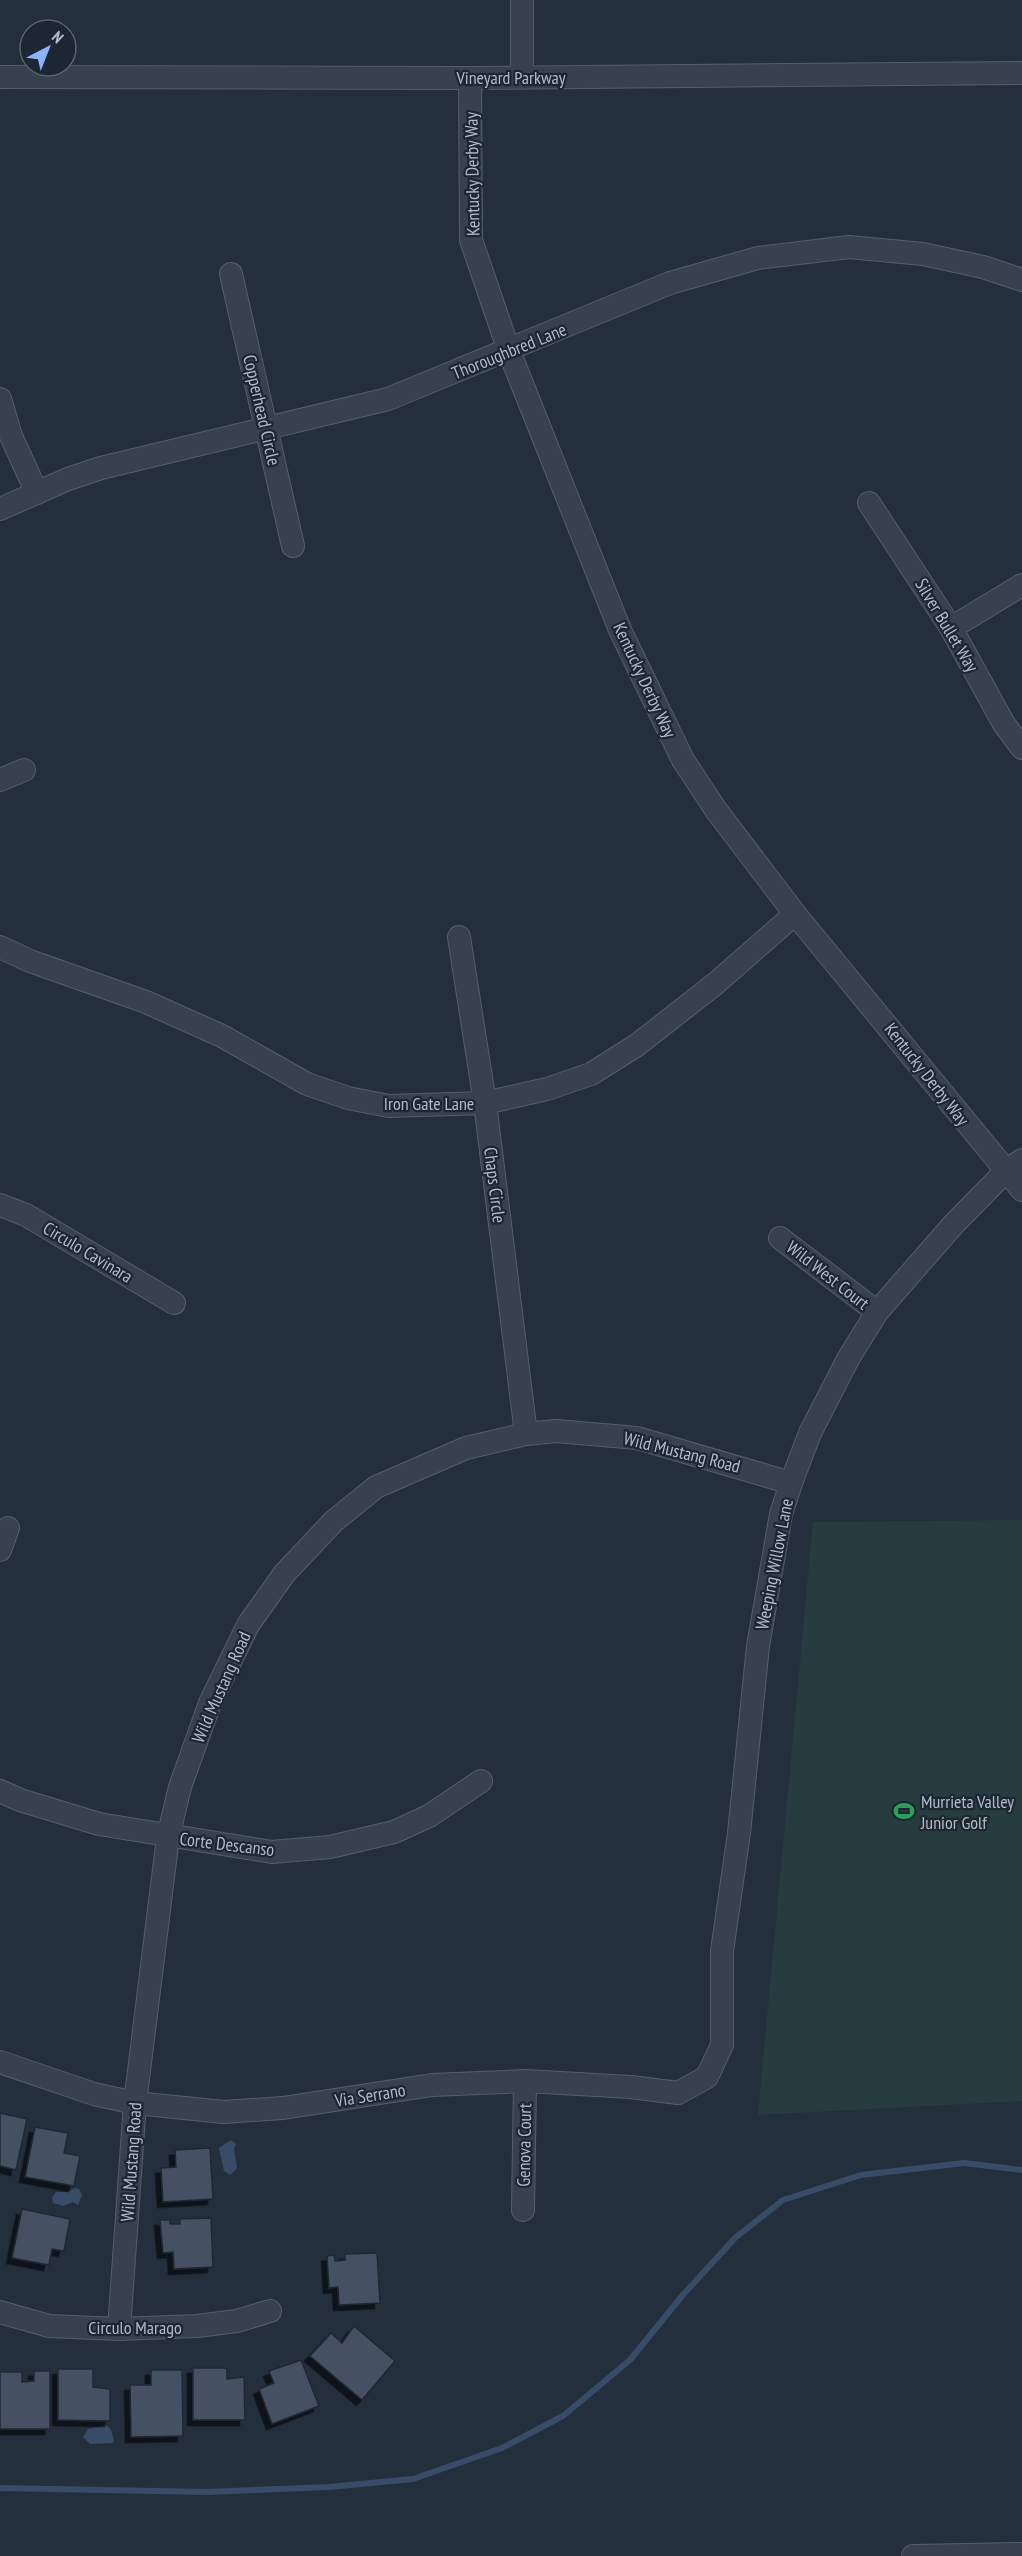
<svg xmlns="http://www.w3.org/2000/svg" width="1022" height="2556" font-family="'PT Sans Narrow',sans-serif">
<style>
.green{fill:#263c3f}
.water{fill:#394c67}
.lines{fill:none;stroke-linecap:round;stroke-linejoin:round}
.stream{stroke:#394c67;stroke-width:6}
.building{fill:#455162;stroke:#1f2835;stroke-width:1.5;filter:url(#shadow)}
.minor-casing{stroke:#565f6c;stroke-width:24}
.minor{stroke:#38414e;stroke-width:22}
.labels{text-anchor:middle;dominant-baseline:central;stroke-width:4.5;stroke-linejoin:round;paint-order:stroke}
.street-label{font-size:18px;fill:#b4bcc9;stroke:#1d2633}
.poi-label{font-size:18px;fill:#b4bcc9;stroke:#1d2633;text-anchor:start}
</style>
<defs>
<filter id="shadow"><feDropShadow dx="-5.5" dy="5.5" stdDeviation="0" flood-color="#0009"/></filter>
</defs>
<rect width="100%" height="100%" fill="#242f3e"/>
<polygon class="green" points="1022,1520 1022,2101 758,2115 813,1522"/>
<g class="water">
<polygon points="231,2140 236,2144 234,2149 237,2168 230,2175 224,2171 219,2148"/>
<polygon points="75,2188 79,2189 82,2195 78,2205 73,2202 63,2206 53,2203 52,2198 56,2192 67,2192"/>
<polygon points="106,2425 111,2430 114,2441 112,2443 90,2444 83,2437 88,2429"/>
</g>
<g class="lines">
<polyline class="stream" points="0,2488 207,2492 329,2487 413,2479 502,2448 563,2416 630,2360 682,2296 735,2238 783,2200 861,2175 964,2163 1022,2170"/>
</g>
<g class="building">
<polygon points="0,2113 27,2119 16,2170 0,2166"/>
<polygon points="35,2127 68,2133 64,2153 80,2156 74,2186 25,2177"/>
<polygon points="210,2148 213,2199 163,2202 161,2168 176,2167 175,2150"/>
<polygon points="22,2209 70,2219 64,2251 52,2249 49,2265 12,2258"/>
<polygon points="211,2218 213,2267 174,2269 173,2252 163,2253 160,2220 170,2220 170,2224 180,2224 180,2219"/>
<polygon points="377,2253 380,2303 339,2305 338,2287 329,2288 327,2256 334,2255 335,2261 345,2260 345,2254"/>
<polygon points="354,2326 395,2361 362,2400 310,2356 331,2333 342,2343"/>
<polygon points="301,2360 319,2406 272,2424 259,2389 274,2383 269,2371"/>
<polygon points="193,2368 227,2368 227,2379 244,2377 245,2420 193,2420"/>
<polygon points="58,2369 93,2369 93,2387 110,2389 110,2421 58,2420"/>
<polygon points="151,2370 182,2370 183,2436 131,2437 130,2385 151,2385"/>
<polygon points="34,2371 50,2371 50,2429 0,2429 0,2372 22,2372 22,2382 34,2381"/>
</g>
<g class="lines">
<g class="minor-casing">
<g id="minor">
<polyline points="0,77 470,78 1022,73"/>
<polyline points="522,77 522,0"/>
<polyline points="470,78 471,240 509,351 620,630 683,760 716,810 795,914 1022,1190"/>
<polyline points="231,274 293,546"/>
<polyline points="0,399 11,436 37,493"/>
<polyline points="869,503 951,628 1004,724 1022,748"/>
<polyline points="0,509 68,479 101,468 388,399 670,283 758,258 849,247 923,254 983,267 1022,280"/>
<polyline points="951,628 1022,585"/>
<polyline points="0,780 24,770"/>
<polyline points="459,937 485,1103 526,1434"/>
<polyline points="0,947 30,961 146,1002 222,1036 307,1084 348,1098 389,1106 485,1103 547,1089 591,1074 637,1045 715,984 795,914"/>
<polyline points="0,1205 26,1215 174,1303"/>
<polyline points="780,1238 877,1312"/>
<polyline points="0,1550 8,1528"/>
<polyline points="0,1791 20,1800 99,1824 272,1852 330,1847 394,1832 429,1816 481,1781"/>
<polyline points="0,2062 94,2094 135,2103 224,2112 283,2108 432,2085 525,2081 631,2087 678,2093 707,2077 722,2045 722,1951 739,1833 758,1646 781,1514 791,1483 810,1433 848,1359 877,1312 953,1225 1006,1171 1022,1160"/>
<polyline points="523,2210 525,2081"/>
<polyline points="0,2312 49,2326 119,2329 197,2326 237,2321 270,2311"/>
<polyline points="119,2329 135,2103 168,1837 180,1787 210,1703 248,1625 284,1574 334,1521 376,1487 466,1448 526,1434 556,1431 637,1438 791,1483"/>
<polyline points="913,2556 1022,2554"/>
</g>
</g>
<use href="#minor" class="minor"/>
</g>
<defs>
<g id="stadium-bare" transform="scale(1.62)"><path d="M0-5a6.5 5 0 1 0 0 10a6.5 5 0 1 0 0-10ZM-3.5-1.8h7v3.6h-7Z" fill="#2e9e5b" stroke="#1d2633" stroke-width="2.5" paint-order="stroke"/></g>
</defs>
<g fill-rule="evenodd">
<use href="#stadium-bare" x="904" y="1811"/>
</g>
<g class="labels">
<g class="street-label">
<text x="511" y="77">Vineyard Parkway</text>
<text transform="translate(472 174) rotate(-91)">Kentucky Derby Way</text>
<text transform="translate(509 351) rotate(-22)">Thoroughbred Lane</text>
<text transform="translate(262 410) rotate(77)">Copperhead Circle</text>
<text transform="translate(947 625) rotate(59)">Silver Bullet Way</text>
<text transform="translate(645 680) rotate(65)">Kentucky Derby Way</text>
<text transform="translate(927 1074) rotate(52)">Kentucky Derby Way</text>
<text x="429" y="1103">Iron Gate Lane</text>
<text transform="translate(495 1185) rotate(83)">Chaps Circle</text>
<text transform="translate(88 1252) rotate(31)">Circulo Cavinara</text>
<text transform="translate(828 1275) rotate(38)">Wild West Court</text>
<text transform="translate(682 1452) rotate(14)">Wild Mustang Road</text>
<text transform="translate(774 1564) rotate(-79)">Weeping Willow Lane</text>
<text transform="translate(221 1687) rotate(-66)">Wild Mustang Road</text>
<text transform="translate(227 1844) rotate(7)">Corte Descanso</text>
<text transform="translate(370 2095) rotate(-9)">Via Serrano</text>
<text transform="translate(524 2145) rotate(-89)">Genova Court</text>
<text transform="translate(131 2162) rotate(-86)">Wild Mustang Road</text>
<text x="135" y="2327">Circulo Marago</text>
</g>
<g class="poi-label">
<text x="921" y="1801">Murrieta Valley<tspan x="921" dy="21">Junior Golf</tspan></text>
</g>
</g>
<g transform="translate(48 48) rotate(42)"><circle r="28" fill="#1d2633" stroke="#59626f" stroke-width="1.5"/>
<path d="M0-4.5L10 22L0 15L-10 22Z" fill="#8ab4f8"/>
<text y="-9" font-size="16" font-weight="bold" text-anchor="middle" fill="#b4bcc9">N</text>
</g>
</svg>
